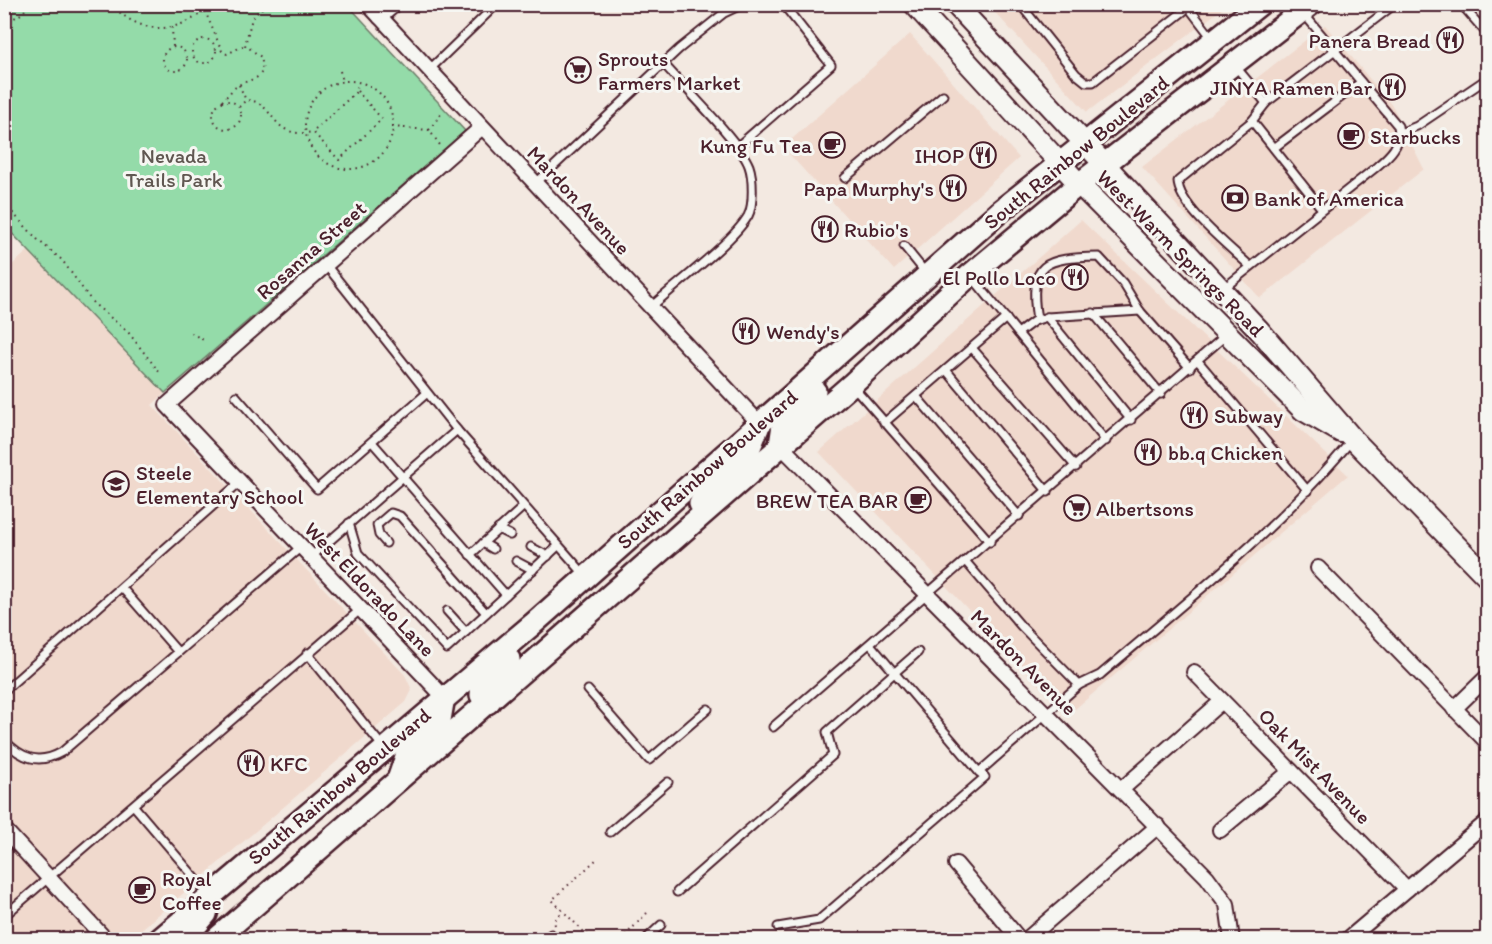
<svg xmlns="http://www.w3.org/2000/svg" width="1492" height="944" font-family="Itim,sans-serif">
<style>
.built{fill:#f0d9cd}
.green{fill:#94dba9;stroke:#6f7d6a;stroke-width:1.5}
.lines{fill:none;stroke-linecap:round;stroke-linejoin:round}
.lane-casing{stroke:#4a1f2b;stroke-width:11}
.street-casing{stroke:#4a1f2b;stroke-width:18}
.secondary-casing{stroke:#4a1f2b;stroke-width:24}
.primary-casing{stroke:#4a1f2b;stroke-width:26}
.path{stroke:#4a1f2b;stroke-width:2;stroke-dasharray:1.5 4.5;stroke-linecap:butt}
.lane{stroke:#f6f6f2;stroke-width:7}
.street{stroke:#f6f6f2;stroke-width:14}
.secondary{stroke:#f6f6f2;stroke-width:20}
.primary{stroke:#f6f6f2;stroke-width:21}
.labels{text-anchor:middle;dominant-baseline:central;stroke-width:6;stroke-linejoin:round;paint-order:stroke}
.poi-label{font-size:21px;fill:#4a1f2b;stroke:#f6f6f2;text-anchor:start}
.street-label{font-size:21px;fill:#4a1f2b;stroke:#f6f6f2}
.park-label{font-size:21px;fill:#605751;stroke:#f6f6f2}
</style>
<rect width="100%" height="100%" fill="#f3e9e1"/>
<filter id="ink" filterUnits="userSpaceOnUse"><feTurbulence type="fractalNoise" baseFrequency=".0167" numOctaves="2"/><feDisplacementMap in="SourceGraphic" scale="12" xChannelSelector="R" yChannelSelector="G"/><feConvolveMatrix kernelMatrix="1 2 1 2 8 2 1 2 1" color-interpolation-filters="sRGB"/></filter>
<g filter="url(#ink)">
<g class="built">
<polygon points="988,5 1227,5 1087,112"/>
<polygon points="1325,25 1393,107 1424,169 1260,298 1142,167"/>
<polygon points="910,34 1019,158 894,270 783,147"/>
<polygon points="1081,220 1348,475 1068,715 819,452"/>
<polygon points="28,251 165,393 152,405 405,675 412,690 406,702 130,939 5,939 4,272"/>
</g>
<polygon class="green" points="5,4 348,5 465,131 165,393 5,226"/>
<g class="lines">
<g class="lane-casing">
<g id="lane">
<polyline points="1020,4 1076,74 1086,82 1093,82 1189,7"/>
<polyline points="1186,4 1212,38"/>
<polyline points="1461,4 1488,35"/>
<polyline points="969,15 981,4"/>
<polyline points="1236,67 1266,103"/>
<polyline points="429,70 497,4"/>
<polyline points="1252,121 1322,209"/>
<polyline points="1400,133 1417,126 1488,78"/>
<polyline points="737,147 831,65 783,4"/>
<polyline points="1274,148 1361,82"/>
<polyline points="845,178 943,95"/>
<polyline points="535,184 679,49 724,13 743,4"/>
<polyline points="904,246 925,272"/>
<polyline points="326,265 457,430"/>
<path d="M1250,266C1231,248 1178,206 1178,181L1252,121L1266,103L1395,4"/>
<polyline points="972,277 1106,441"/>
<path d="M1224,288L1375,168C1389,156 1402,146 1398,126L1304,14"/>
<path d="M651,307C675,285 733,242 748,216C754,205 753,177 749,166C740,142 682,85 663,63"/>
<polyline points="1093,313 1161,394"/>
<polyline points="1047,317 1131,420"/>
<path d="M1037,320C1028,262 1044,258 1099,257L1123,283L1140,311L1190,368"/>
<polyline points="1018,333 1034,321 1047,317 1140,311"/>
<polyline points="972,348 1076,467"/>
<polyline points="1198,361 1308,491"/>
<polyline points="946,370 1048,492"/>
<polyline points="853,386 990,542"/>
<polyline points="236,396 317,489 427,393"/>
<polyline points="916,396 1019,516"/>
<polyline points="884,423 1006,318"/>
<polyline points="349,523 358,553 447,649 506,595 372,442"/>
<polyline points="498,529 510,535"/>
<polyline points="386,543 379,535 377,525 391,513 400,516 486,613"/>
<polyline points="483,543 493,549"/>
<polyline points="531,547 548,556"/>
<polyline points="470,555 523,507"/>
<polyline points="311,557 457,430 584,574"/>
<polyline points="516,561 533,570"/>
<polyline points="966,562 1021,626 1079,685"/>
<polyline points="122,588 178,652"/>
<polyline points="506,595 558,546"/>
<polyline points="447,611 466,632"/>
<path d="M870,644L979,772L1079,685L1100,675C1187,601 1278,529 1351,441"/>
<polyline points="307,653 383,747"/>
<polyline points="588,690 649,760 708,709"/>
<polyline points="4,691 240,482"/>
<polyline points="773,727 1225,336"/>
<path d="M4,740C22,759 39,765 62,752L301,547"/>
<polyline points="134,806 208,893"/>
<polyline points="610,832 668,782"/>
<polyline points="677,892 833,755 827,732 918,652"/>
<polyline points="4,916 361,609"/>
<polyline points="778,927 819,920 985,777 979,772"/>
<polyline points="545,940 551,934 557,940"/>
<polyline points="645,940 661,925"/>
</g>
</g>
<g class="street-casing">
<g id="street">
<polyline points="368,4 759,423"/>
<polyline points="380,17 395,4"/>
<polyline points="780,445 1207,877 1227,904 1232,940"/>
<polyline points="1318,568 1488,743"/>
<polyline points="1194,672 1407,889"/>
<polyline points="444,697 167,405 482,127"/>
<polyline points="1454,709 1488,676"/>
<polyline points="1122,789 1222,701"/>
<polyline points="4,829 106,940"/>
<polyline points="1220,830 1291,771"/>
<polyline points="956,864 1020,940"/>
<polyline points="1026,940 1158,826"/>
<polyline points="1347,940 1488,821"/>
</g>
</g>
<g class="secondary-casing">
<g id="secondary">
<polyline points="914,4 1079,184 1303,410 1341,432"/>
<polyline points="955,4 1260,331 1353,439 1488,578"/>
</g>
</g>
<g class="primary-casing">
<g id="primary">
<polyline points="780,445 783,425 815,391"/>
<polyline points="700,504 717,481 748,452 758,428"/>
<polyline points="489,702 481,695 482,685 509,659"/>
<polyline points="398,780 409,748 440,720 444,697"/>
<polyline points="159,940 533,624 999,212 1260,4"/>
<polyline points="184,940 206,914 209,902"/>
<polyline points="215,940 852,384 970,275 1079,184 1311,4"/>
</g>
</g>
<g class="path">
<path d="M111,4C142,38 181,34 212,4"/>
<polyline points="205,11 222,51 227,54 245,45"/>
<polyline points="4,24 23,13 29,4"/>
<polyline points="172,27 173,47"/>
<circle cx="204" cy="51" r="12"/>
<circle cx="175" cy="59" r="12"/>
<polyline points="340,71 343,82"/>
<circle cx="349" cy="125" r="44"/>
<polyline points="239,85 246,100"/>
<polyline points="357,91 382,119 339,160 313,132 357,91 358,83"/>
<circle cx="227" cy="115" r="14"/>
<path d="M222,101C227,97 231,90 236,87C251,76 267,83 261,57L245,45L252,18L264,6"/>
<path d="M239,107L246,100C277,101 268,140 313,132"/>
<polyline points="392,127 429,130 440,145"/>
<polyline points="429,130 441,114"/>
<polyline points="4,197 9,209 39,241 62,260 93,303 128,332 160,373"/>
<polyline points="191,333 205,341"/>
<polyline points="555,925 554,921 563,911"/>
<polyline points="592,940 552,900 597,859"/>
<polyline points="621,940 647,913"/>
</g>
<use href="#lane" class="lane"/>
<use href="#street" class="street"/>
<use href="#secondary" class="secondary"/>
<use href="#primary" class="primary"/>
</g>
</g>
<defs>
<g id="restaurant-ring" transform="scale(1.35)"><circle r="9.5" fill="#f6f6f2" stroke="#4a1f2b" stroke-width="1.5"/><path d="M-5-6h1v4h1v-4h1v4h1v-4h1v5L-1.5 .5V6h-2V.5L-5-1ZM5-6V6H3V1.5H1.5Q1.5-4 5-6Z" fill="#4a1f2b"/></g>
<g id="supermarket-ring" transform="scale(1.35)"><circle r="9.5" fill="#f6f6f2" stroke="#4a1f2b" stroke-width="1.5"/><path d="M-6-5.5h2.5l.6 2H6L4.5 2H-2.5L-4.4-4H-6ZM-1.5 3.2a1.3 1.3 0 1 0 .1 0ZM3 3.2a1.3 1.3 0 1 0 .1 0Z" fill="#4a1f2b"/></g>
<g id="cafe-ring" transform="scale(1.35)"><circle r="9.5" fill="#f6f6f2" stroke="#4a1f2b" stroke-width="1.5"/><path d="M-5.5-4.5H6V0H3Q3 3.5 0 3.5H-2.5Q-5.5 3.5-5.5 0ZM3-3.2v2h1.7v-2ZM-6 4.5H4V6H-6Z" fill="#4a1f2b"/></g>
<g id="bank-ring" transform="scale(1.35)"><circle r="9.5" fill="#f6f6f2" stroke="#4a1f2b" stroke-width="1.5"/><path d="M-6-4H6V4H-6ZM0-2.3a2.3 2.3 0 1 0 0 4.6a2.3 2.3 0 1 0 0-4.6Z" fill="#4a1f2b"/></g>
<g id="school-ring" transform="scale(1.35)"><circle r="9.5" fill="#f6f6f2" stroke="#4a1f2b" stroke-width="1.5"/><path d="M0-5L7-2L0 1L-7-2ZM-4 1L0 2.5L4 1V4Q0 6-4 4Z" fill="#4a1f2b"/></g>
</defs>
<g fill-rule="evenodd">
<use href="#restaurant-ring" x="1450" y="40"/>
<use href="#supermarket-ring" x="578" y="70"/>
<use href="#restaurant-ring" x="1392" y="87"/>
<use href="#cafe-ring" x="1351" y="136"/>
<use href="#cafe-ring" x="832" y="145"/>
<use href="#restaurant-ring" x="983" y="155"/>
<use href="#restaurant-ring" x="953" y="188"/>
<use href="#bank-ring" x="1235" y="198"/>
<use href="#restaurant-ring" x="825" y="229"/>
<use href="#restaurant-ring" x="1075" y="277"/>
<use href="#restaurant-ring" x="746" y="331"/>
<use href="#restaurant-ring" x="1194" y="415"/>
<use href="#restaurant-ring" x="1148" y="452"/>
<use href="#school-ring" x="116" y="484"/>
<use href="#cafe-ring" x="918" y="500"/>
<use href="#supermarket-ring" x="1077" y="508"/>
<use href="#restaurant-ring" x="251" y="763"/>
<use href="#cafe-ring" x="142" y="890"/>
</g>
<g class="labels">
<g class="poi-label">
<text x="1430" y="40" text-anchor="end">Panera Bread</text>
<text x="598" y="58">Sprouts<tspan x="598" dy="24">Farmers Market</tspan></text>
<text x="1372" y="87" text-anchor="end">JINYA Ramen Bar</text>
<text x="1370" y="136">Starbucks</text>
<text x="812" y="145" text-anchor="end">Kung Fu Tea</text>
<text x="964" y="155" text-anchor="end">IHOP</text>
<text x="934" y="188" text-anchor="end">Papa Murphy's</text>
<text x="1254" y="198">Bank of America</text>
<text x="844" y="229">Rubio's</text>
<text x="1056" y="277" text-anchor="end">El Pollo Loco</text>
<text x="766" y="331">Wendy's</text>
<text x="1214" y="415">Subway</text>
<text x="1168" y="452">bb.q Chicken</text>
<text x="136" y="472">Steele<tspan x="136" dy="24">Elementary School</tspan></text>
<text x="898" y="500" text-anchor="end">BREW TEA BAR</text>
<text x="1096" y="508">Albertsons</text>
<text x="270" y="763">KFC</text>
<text x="162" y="878">Royal<tspan x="162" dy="24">Coffee</tspan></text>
</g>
<g class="street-label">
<text transform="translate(1076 152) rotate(-39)">South Rainbow Boulevard</text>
<text transform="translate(579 200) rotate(47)">Mardon Avenue</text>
<text transform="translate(311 250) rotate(-41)">Rosanna Street</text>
<text transform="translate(1181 253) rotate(45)">West Warm Springs Road</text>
<text transform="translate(707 469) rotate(-41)">South Rainbow Boulevard</text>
<text transform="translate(370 589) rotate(46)">West Eldorado Lane</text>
<text transform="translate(1024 662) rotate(45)">Mardon Avenue</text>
<text transform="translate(1315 766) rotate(46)">Oak Mist Avenue</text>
<text transform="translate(339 786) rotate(-40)">South Rainbow Boulevard</text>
</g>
<g class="park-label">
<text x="174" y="155">Nevada<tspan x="174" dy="24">Trails Park</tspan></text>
</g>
</g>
<rect width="1492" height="944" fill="none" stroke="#f6f6f2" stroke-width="24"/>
<rect x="12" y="12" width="1468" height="920" fill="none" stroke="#4a1f2b" stroke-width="2" filter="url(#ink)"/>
</svg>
